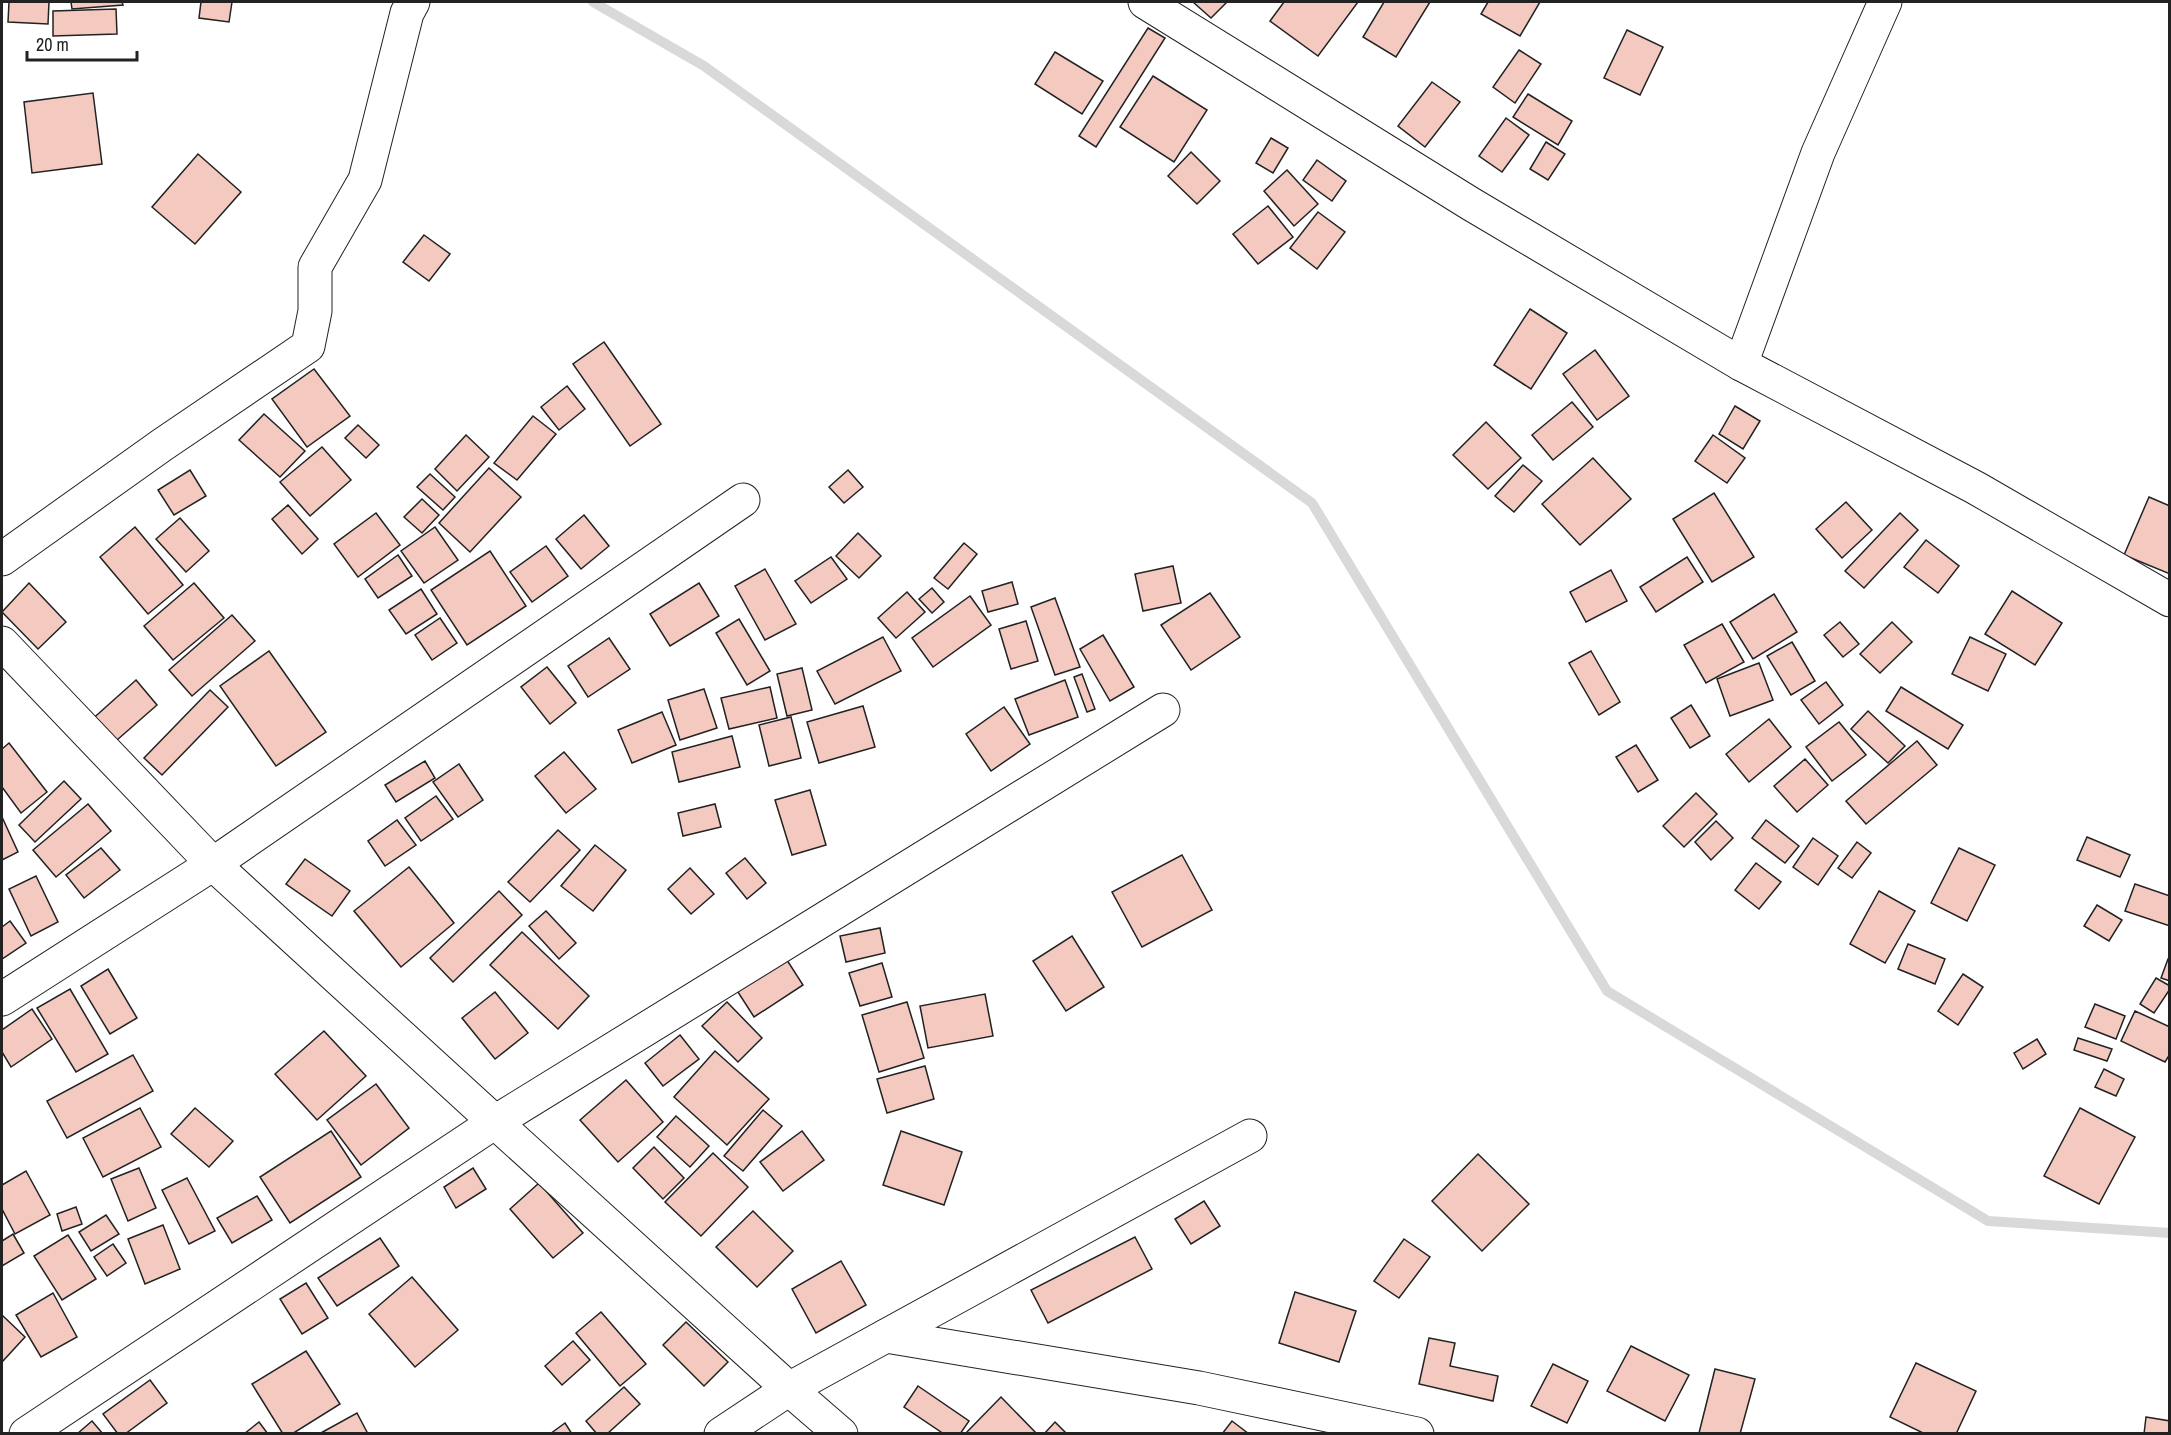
<svg xmlns="http://www.w3.org/2000/svg" width="2171" height="1435" font-family="'Archivo Narrow',sans-serif">
<style>
.lines{fill:none;stroke-linecap:round;stroke-linejoin:round}
.stream{stroke:#d9d9d9;stroke-width:10}
.building{fill:#f3c9c0;stroke:#222;stroke-width:1.5}
.minor-casing{stroke:#222;stroke-width:35}
.minor{stroke:#fff;stroke-width:33}
</style>
<rect width="100%" height="100%" fill="#fff"/>
<g class="lines">
<polyline class="stream" points="593,2 704,66 1312,503 1607,991 1988,1221 2170,1233"/>
</g>
<g class="building">
<polygon points="9,2 49,2 48,24 8,22"/>
<polygon points="71,2 122,2 123,5 72,9"/>
<polygon points="201,2 232,2 229,22 199,18"/>
<polygon points="1193,2 1227,2 1211,18"/>
<polygon points="1284,2 1358,2 1318,56 1270,21"/>
<polygon points="1384,2 1430,2 1396,57 1363,37"/>
<polygon points="1488,2 1540,2 1520,36 1481,14"/>
<polygon points="116,9 117,34 53,36 53,11"/>
<polygon points="1148,28 1165,38 1096,147 1079,136"/>
<polygon points="1627,30 1663,47 1640,95 1604,78"/>
<polygon points="1519,50 1541,64 1515,103 1493,87"/>
<polygon points="1055,52 1103,81 1082,114 1035,84"/>
<polygon points="1153,76 1207,110 1174,162 1120,127"/>
<polygon points="1432,82 1460,102 1425,147 1398,126"/>
<polygon points="93,93 102,164 32,173 24,102"/>
<polygon points="1528,94 1572,121 1558,145 1513,117"/>
<polygon points="1506,118 1529,135 1502,172 1479,156"/>
<polygon points="1271,138 1288,148 1273,173 1256,163"/>
<polygon points="1546,142 1565,154 1548,180 1530,169"/>
<polygon points="1191,152 1220,181 1197,204 1168,176"/>
<polygon points="198,154 241,192 195,244 152,207"/>
<polygon points="1317,160 1346,181 1332,201 1303,180"/>
<polygon points="1287,170 1318,204 1294,226 1264,191"/>
<polygon points="1268,206 1293,237 1258,264 1233,234"/>
<polygon points="1318,212 1345,232 1317,269 1290,248"/>
<polygon points="424,235 450,254 429,281 403,262"/>
<polygon points="1530,309 1567,333 1531,389 1494,365"/>
<polygon points="604,342 661,424 630,446 573,364"/>
<polygon points="1595,350 1629,396 1597,420 1563,374"/>
<polygon points="314,369 350,416 307,447 272,399"/>
<polygon points="567,386 585,409 559,430 541,407"/>
<polygon points="1572,402 1593,427 1553,460 1532,435"/>
<polygon points="1735,406 1760,421 1743,449 1719,434"/>
<polygon points="264,414 305,451 280,477 239,440"/>
<polygon points="533,416 556,434 517,480 494,463"/>
<polygon points="1486,422 1521,458 1488,489 1453,455"/>
<polygon points="358,425 379,445 366,458 345,438"/>
<polygon points="466,435 489,457 457,491 435,469"/>
<polygon points="1713,435 1745,458 1727,483 1695,461"/>
<polygon points="322,447 351,480 310,516 280,482"/>
<polygon points="1593,458 1631,499 1580,545 1542,504"/>
<polygon points="1523,465 1542,481 1514,512 1495,496"/>
<polygon points="489,468 521,497 470,552 439,523"/>
<polygon points="190,470 206,496 174,515 158,490"/>
<polygon points="848,470 863,487 844,503 829,487"/>
<polygon points="430,474 455,497 443,510 417,487"/>
<polygon points="1714,493 1754,557 1712,582 1673,519"/>
<polygon points="2149,497 2170,506 2170,574 2124,555"/>
<polygon points="422,499 439,515 422,533 404,517"/>
<polygon points="1846,502 1872,530 1842,558 1816,529"/>
<polygon points="288,505 318,539 302,554 272,519"/>
<polygon points="376,513 400,545 358,577 334,544"/>
<polygon points="1900,513 1918,530 1864,588 1845,571"/>
<polygon points="584,515 609,546 581,569 556,539"/>
<polygon points="180,518 209,551 186,572 156,539"/>
<polygon points="135,527 183,585 148,614 100,557"/>
<polygon points="435,527 458,560 424,583 401,551"/>
<polygon points="858,533 881,556 859,578 836,556"/>
<polygon points="1926,540 1959,566 1938,593 1904,567"/>
<polygon points="964,543 977,554 948,589 934,578"/>
<polygon points="546,546 568,576 532,602 510,572"/>
<polygon points="490,551 526,606 467,645 431,590"/>
<polygon points="398,555 412,576 378,598 365,579"/>
<polygon points="831,557 847,579 811,603 795,581"/>
<polygon points="1687,557 1703,582 1656,612 1640,587"/>
<polygon points="1173,566 1181,603 1143,611 1135,574"/>
<polygon points="765,569 796,624 765,640 735,586"/>
<polygon points="1611,570 1627,601 1586,622 1570,592"/>
<polygon points="1012,582 1018,604 988,612 982,591"/>
<polygon points="29,583 66,622 38,649 2,612"/>
<polygon points="194,583 224,618 173,660 144,626"/>
<polygon points="699,583 719,616 670,646 650,614"/>
<polygon points="932,588 944,602 932,613 919,599"/>
<polygon points="421,589 437,614 406,634 389,610"/>
<polygon points="2012,591 2062,623 2035,665 1985,634"/>
<polygon points="907,592 925,612 896,638 878,618"/>
<polygon points="1210,593 1240,637 1191,670 1161,625"/>
<polygon points="1774,594 1797,632 1753,659 1730,622"/>
<polygon points="970,596 991,625 933,667 912,638"/>
<polygon points="1055,598 1080,667 1055,675 1031,607"/>
<polygon points="232,615 255,641 192,696 169,670"/>
<polygon points="440,618 457,643 432,660 415,635"/>
<polygon points="739,619 770,671 747,685 716,633"/>
<polygon points="1026,621 1038,661 1011,669 999,629"/>
<polygon points="1840,622 1859,644 1843,657 1824,635"/>
<polygon points="1892,622 1912,642 1880,673 1860,654"/>
<polygon points="1722,624 1744,662 1706,683 1684,645"/>
<polygon points="1103,635 1134,687 1110,701 1080,649"/>
<polygon points="883,637 901,671 835,704 817,671"/>
<polygon points="1970,637 2006,654 1988,691 1952,674"/>
<polygon points="609,638 630,669 588,697 568,666"/>
<polygon points="1792,642 1815,681 1791,695 1767,656"/>
<polygon points="269,651 326,732 276,766 220,686"/>
<polygon points="1591,651 1620,702 1599,715 1569,663"/>
<polygon points="1759,663 1773,700 1730,716 1717,679"/>
<polygon points="547,667 576,703 550,724 521,687"/>
<polygon points="802,668 812,710 787,716 777,674"/>
<polygon points="1082,674 1095,709 1087,712 1074,677"/>
<polygon points="136,680 157,705 109,747 88,723"/>
<polygon points="1065,680 1078,717 1029,735 1015,699"/>
<polygon points="1826,682 1843,705 1819,724 1801,700"/>
<polygon points="770,687 777,718 729,729 721,698"/>
<polygon points="1901,687 1963,725 1948,749 1886,711"/>
<polygon points="704,689 717,728 680,740 668,700"/>
<polygon points="210,690 228,707 162,775 144,758"/>
<polygon points="1691,705 1710,736 1690,748 1671,718"/>
<polygon points="863,706 875,747 819,763 807,722"/>
<polygon points="1004,707 1030,744 991,771 966,734"/>
<polygon points="1868,711 1905,746 1888,763 1851,729"/>
<polygon points="662,712 676,745 632,763 618,730"/>
<polygon points="791,717 801,758 769,766 759,725"/>
<polygon points="1769,719 1791,747 1749,782 1726,754"/>
<polygon points="1839,722 1866,755 1832,781 1806,747"/>
<polygon points="732,736 740,767 679,782 672,752"/>
<polygon points="1917,741 1937,765 1866,824 1846,801"/>
<polygon points="9,743 47,792 21,813 2,787 2,749"/>
<polygon points="1636,745 1658,780 1638,792 1616,757"/>
<polygon points="564,752 596,789 566,813 535,776"/>
<polygon points="1805,759 1828,785 1797,812 1774,786"/>
<polygon points="425,761 435,778 396,802 385,785"/>
<polygon points="459,764 483,800 458,817 433,782"/>
<polygon points="64,781 81,799 35,842 19,825"/>
<polygon points="810,790 826,845 792,855 775,800"/>
<polygon points="1696,793 1717,814 1684,847 1663,826"/>
<polygon points="436,796 453,819 421,841 405,818"/>
<polygon points="88,804 111,831 56,877 33,850"/>
<polygon points="715,804 721,827 683,836 678,813"/>
<polygon points="2,817 18,852 2,860"/>
<polygon points="397,820 416,845 385,866 368,841"/>
<polygon points="1766,820 1799,846 1785,863 1752,838"/>
<polygon points="1716,821 1733,838 1711,860 1695,842"/>
<polygon points="558,830 580,850 530,902 508,882"/>
<polygon points="2087,837 2130,855 2120,877 2077,860"/>
<polygon points="1813,838 1838,856 1818,885 1793,867"/>
<polygon points="1857,842 1871,853 1852,878 1838,868"/>
<polygon points="595,845 626,870 593,911 561,886"/>
<polygon points="101,848 120,870 84,898 66,875"/>
<polygon points="1959,848 1995,865 1967,921 1931,903"/>
<polygon points="1182,855 1212,910 1142,947 1112,892"/>
<polygon points="745,858 766,883 747,899 726,873"/>
<polygon points="305,859 350,891 332,916 286,884"/>
<polygon points="1756,863 1781,882 1759,909 1735,890"/>
<polygon points="409,867 454,923 401,967 354,911"/>
<polygon points="690,868 714,894 691,914 668,889"/>
<polygon points="36,876 58,922 31,936 9,889"/>
<polygon points="2135,884 2170,896 2170,926 2125,911"/>
<polygon points="499,891 522,915 453,982 430,958"/>
<polygon points="1879,891 1915,911 1885,963 1850,944"/>
<polygon points="2097,905 2122,920 2109,941 2084,926"/>
<polygon points="546,911 576,943 559,959 529,926"/>
<polygon points="10,921 26,943 2,959 2,927"/>
<polygon points="880,928 885,953 846,962 840,936"/>
<polygon points="522,932 589,996 558,1029 490,965"/>
<polygon points="1072,936 1104,987 1066,1011 1033,961"/>
<polygon points="1908,944 1945,959 1935,984 1898,969"/>
<polygon points="785,957 803,985 754,1017 736,989"/>
<polygon points="2168,959 2170,960 2170,981 2161,978"/>
<polygon points="882,963 892,997 860,1006 849,973"/>
<polygon points="108,969 137,1018 110,1034 81,986"/>
<polygon points="1963,974 1983,987 1958,1025 1938,1011"/>
<polygon points="2156,978 2170,986 2170,989 2154,1013 2140,1004"/>
<polygon points="70,989 108,1054 76,1072 37,1008"/>
<polygon points="495,992 528,1033 495,1059 462,1018"/>
<polygon points="985,994 993,1036 928,1048 920,1006"/>
<polygon points="727,1002 762,1038 738,1062 702,1026"/>
<polygon points="907,1002 924,1058 879,1072 862,1015"/>
<polygon points="2095,1004 2125,1016 2116,1039 2085,1027"/>
<polygon points="32,1009 52,1039 11,1067 2,1052 2,1030"/>
<polygon points="2135,1011 2170,1027 2170,1054 2165,1062 2121,1041"/>
<polygon points="324,1031 366,1076 317,1120 275,1074"/>
<polygon points="680,1035 699,1059 663,1086 645,1063"/>
<polygon points="2078,1038 2112,1049 2107,1061 2074,1050"/>
<polygon points="2037,1039 2046,1054 2023,1069 2014,1053"/>
<polygon points="715,1051 769,1099 727,1145 674,1097"/>
<polygon points="133,1055 153,1091 67,1138 47,1101"/>
<polygon points="925,1066 934,1099 887,1113 877,1079"/>
<polygon points="2104,1069 2124,1079 2116,1096 2095,1087"/>
<polygon points="626,1080 663,1122 618,1162 580,1120"/>
<polygon points="376,1084 409,1128 361,1165 327,1120"/>
<polygon points="140,1108 161,1147 103,1177 83,1138"/>
<polygon points="195,1108 233,1141 209,1167 171,1134"/>
<polygon points="2080,1108 2135,1137 2099,1204 2044,1176"/>
<polygon points="763,1110 782,1126 743,1171 724,1156"/>
<polygon points="676,1116 709,1146 690,1167 657,1137"/>
<polygon points="331,1131 361,1177 290,1223 260,1177"/>
<polygon points="802,1131 824,1160 783,1191 760,1162"/>
<polygon points="901,1131 962,1152 944,1205 883,1185"/>
<polygon points="654,1147 684,1178 663,1199 633,1168"/>
<polygon points="713,1153 748,1187 701,1236 665,1202"/>
<polygon points="1478,1154 1529,1204 1482,1251 1432,1201"/>
<polygon points="139,1168 156,1208 128,1221 111,1179"/>
<polygon points="473,1168 486,1189 456,1208 444,1187"/>
<polygon points="26,1171 50,1215 15,1234 2,1209 2,1185"/>
<polygon points="187,1178 215,1231 189,1244 162,1190"/>
<polygon points="539,1183 583,1233 553,1258 510,1209"/>
<polygon points="257,1196 272,1220 232,1243 217,1218"/>
<polygon points="1204,1201 1220,1226 1191,1244 1175,1219"/>
<polygon points="76,1207 82,1224 62,1231 57,1214"/>
<polygon points="753,1211 793,1251 757,1287 716,1247"/>
<polygon points="106,1215 119,1234 91,1251 79,1232"/>
<polygon points="163,1225 180,1269 145,1284 128,1239"/>
<polygon points="13,1234 24,1253 2,1266 2,1241"/>
<polygon points="68,1235 96,1279 62,1300 34,1256"/>
<polygon points="1135,1237 1152,1269 1048,1323 1031,1290"/>
<polygon points="380,1238 399,1266 337,1306 318,1278"/>
<polygon points="1404,1239 1430,1257 1399,1298 1374,1281"/>
<polygon points="113,1244 126,1263 107,1276 94,1257"/>
<polygon points="841,1261 866,1305 816,1333 792,1289"/>
<polygon points="412,1277 458,1330 415,1367 369,1314"/>
<polygon points="306,1283 328,1318 302,1334 280,1299"/>
<polygon points="1295,1292 1356,1311 1339,1362 1279,1343"/>
<polygon points="53,1293 77,1337 41,1357 16,1315"/>
<polygon points="601,1312 646,1364 620,1386 576,1333"/>
<polygon points="2,1315 25,1337 2,1362"/>
<polygon points="686,1322 728,1362 704,1386 663,1345"/>
<polygon points="1429,1338 1455,1343 1450,1366 1498,1376 1493,1401 1419,1384"/>
<polygon points="573,1341 590,1360 562,1385 545,1366"/>
<polygon points="1631,1346 1689,1375 1665,1421 1607,1391"/>
<polygon points="306,1351 340,1404 292,1434 283,1434 252,1384"/>
<polygon points="1916,1363 1976,1391 1956,1434 1925,1434 1890,1417"/>
<polygon points="1553,1364 1588,1381 1567,1423 1531,1406"/>
<polygon points="1715,1369 1755,1379 1740,1434 1699,1433"/>
<polygon points="150,1380 167,1403 125,1434 118,1434 103,1414"/>
<polygon points="918,1386 969,1421 960,1434 944,1434 904,1407"/>
<polygon points="624,1387 640,1404 607,1434 597,1434 586,1421"/>
<polygon points="1001,1397 1037,1434 965,1434"/>
<polygon points="357,1413 368,1434 319,1434"/>
<polygon points="2146,1417 2170,1421 2170,1434 2144,1434"/>
<polygon points="92,1421 103,1434 77,1434"/>
<polygon points="1232,1421 1249,1434 1222,1434"/>
<polygon points="259,1422 268,1434 244,1434"/>
<polygon points="1055,1422 1067,1434 1044,1434"/>
<polygon points="565,1423 572,1434 550,1434"/>
</g>
<g class="lines">
<g class="minor-casing">
<g id="minor">
<polyline points="1145,2 1471,204 1741,364 1976,488 2170,600"/>
<polyline points="1741,364 1818,153 1885,2"/>
<polyline points="2,559 162,445 308,346 315,311 315,267 365,180 407,13 413,2"/>
<polyline points="2,643 213,864 495,1122 789,1389 841,1434"/>
<polyline points="2,999 213,864 743,500"/>
<polyline points="886,1336 1199,1388 1417,1434"/>
<polyline points="26,1434 495,1122 1163,710"/>
<polyline points="721,1434 789,1389 1250,1136"/>
</g>
</g>
<use href="#minor" class="minor"/>
</g>
<rect width="2171" height="1435" fill="none" stroke="#222222" stroke-width="6"/>
<path d="M27 51v9h110v-9" fill="none" stroke="#222222" stroke-width="3"/>
<text x="36" y="51" font-size="18" fill="#222222" stroke="#ffffff" stroke-width="4.5" paint-order="stroke">20 m</text>
</svg>
